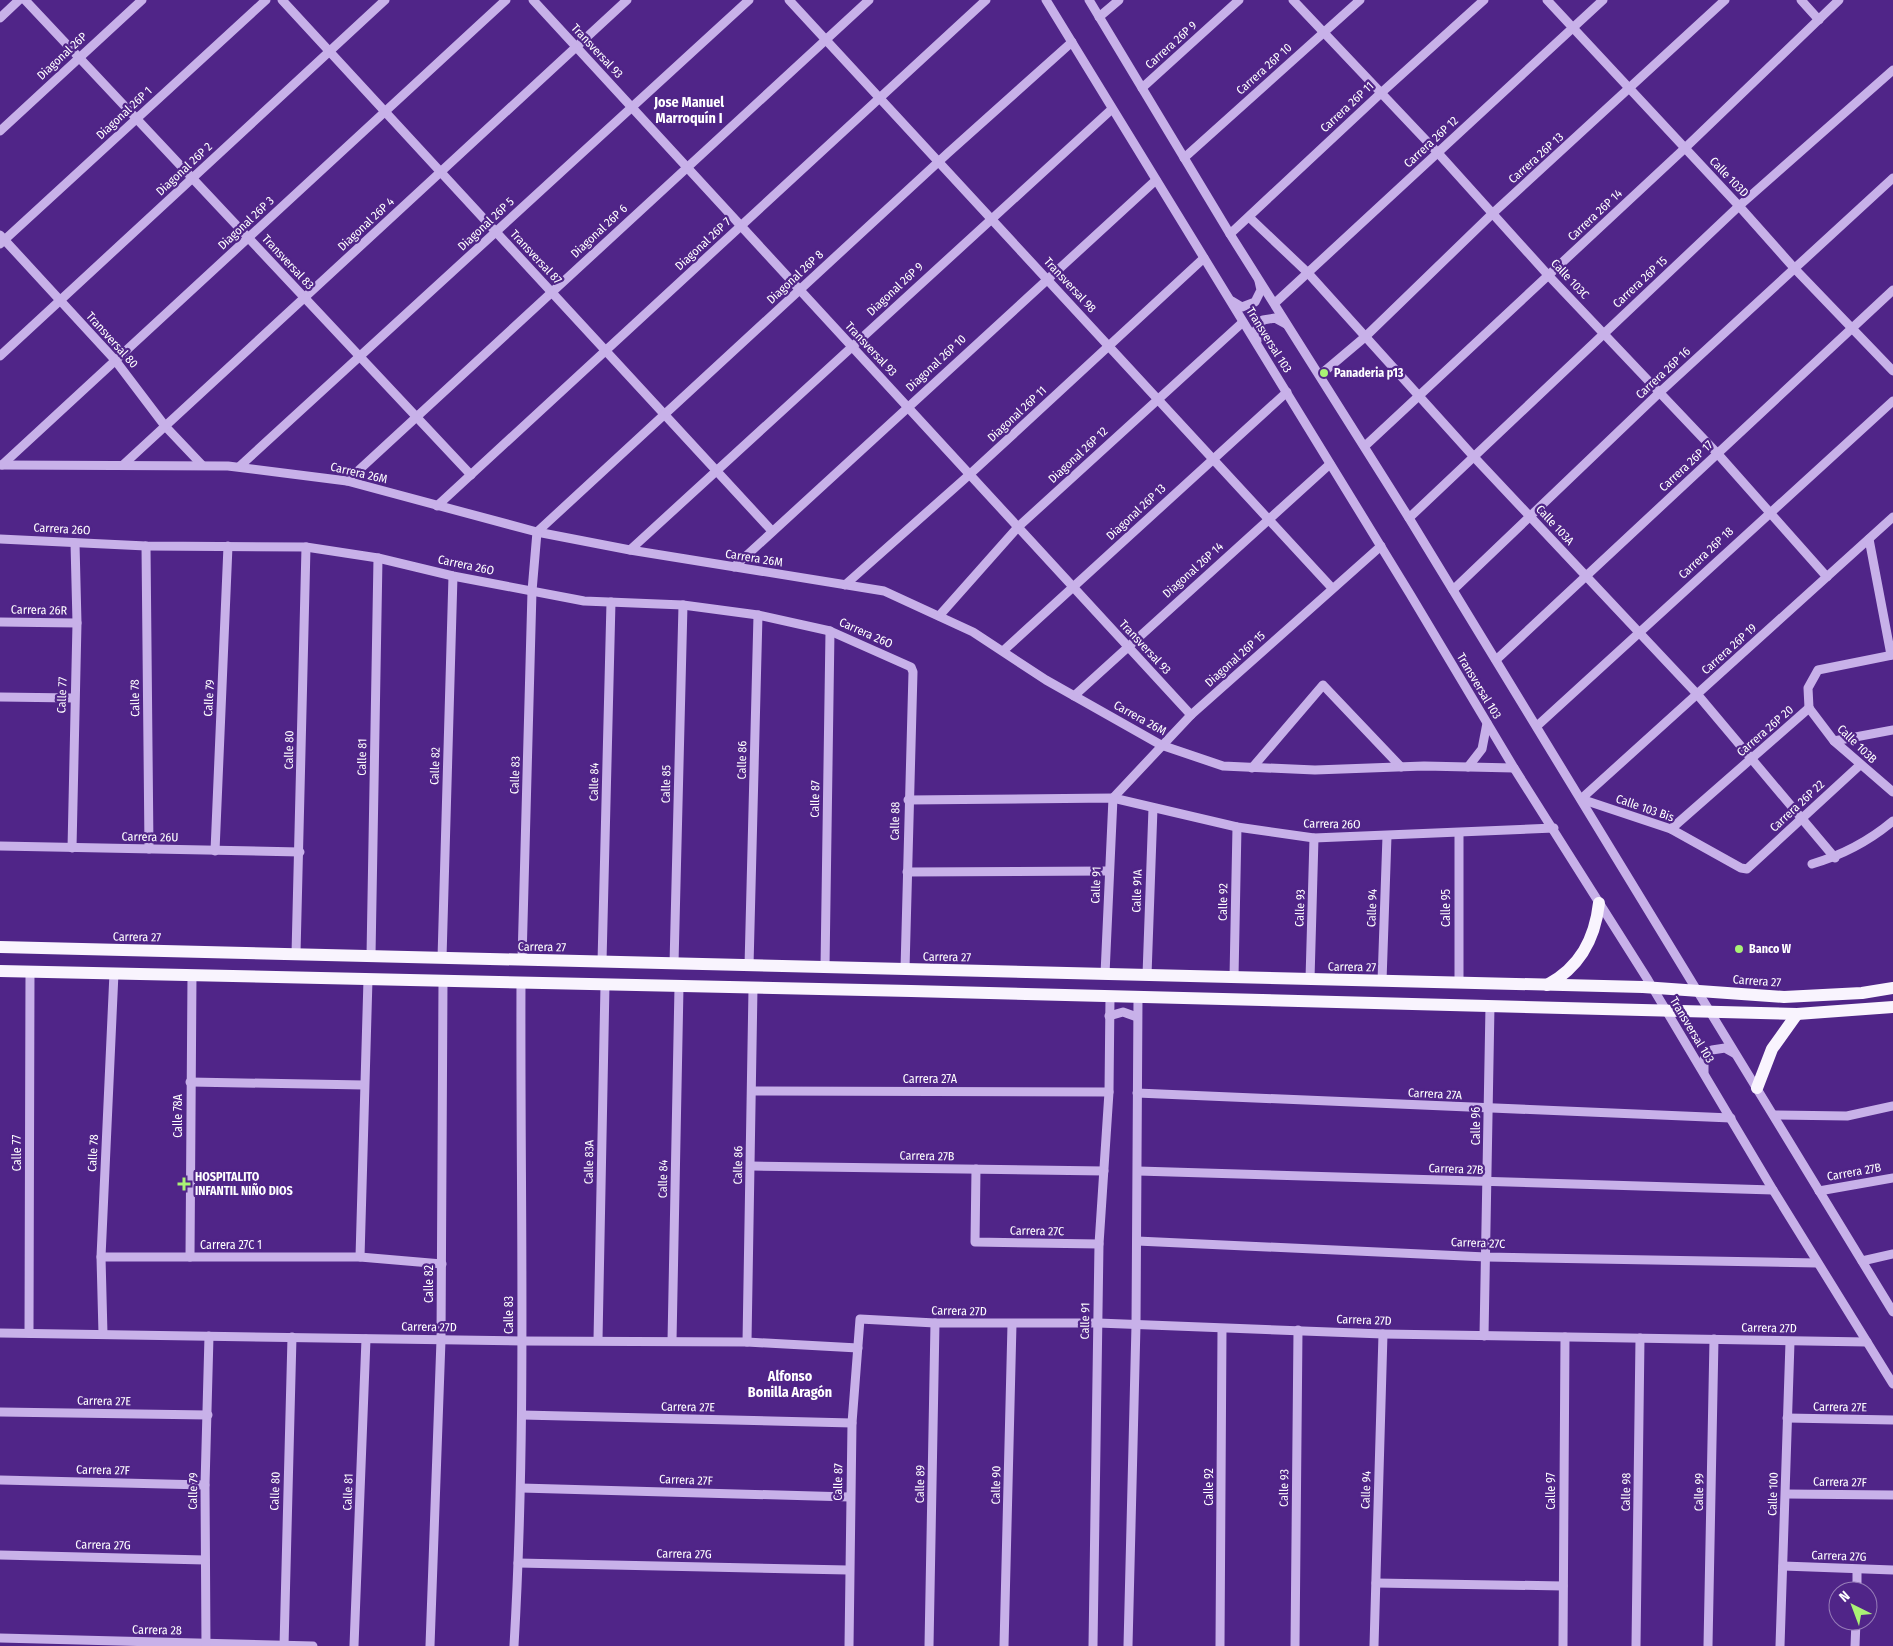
<svg xmlns="http://www.w3.org/2000/svg" width="1893" height="1646" font-family="'Fira Sans Condensed',sans-serif">
<style>
.lines{fill:none;stroke-linecap:round;stroke-linejoin:round}
.minor{stroke:#c8b1e9;stroke-width:9}
.major{stroke:#f9f4fe;stroke-width:12}
.poi-dot{fill:#aaf275;stroke:#502588;stroke-width:2}
.labels{text-anchor:middle;dominant-baseline:central;stroke-width:4.5;stroke-linejoin:round;paint-order:stroke}
.street-label{font-size:12px;fill:#fff;stroke:#502588}
.poi-label{font-size:12px;font-weight:bold;fill:#fff;stroke:#502588;text-anchor:start}
.neighbourhood-label{font-size:14px;font-weight:bold;fill:#fff;stroke:#502588}
</style>
<rect width="100%" height="100%" fill="#502588"/>
<g class="lines">
<g class="minor">
<polyline points="25,0 471,475"/>
<polyline points="282,0 772,531"/>
<polyline points="533,0 1191,715"/>
<polyline points="789,0 1332,588"/>
<polyline points="1046,0 1410,594 1514,768 1648,980 1773,1190 1893,1384"/>
<polyline points="1089,0 1230,234 1409,518 1893,1312"/>
<polyline points="1293,0 1438,153 1548,275 1717,453 1827,577"/>
<polyline points="1547,0 1739,206 1795,269 1893,371"/>
<polyline points="1801,0 1819,20"/>
<polyline points="1099,17 1119,0"/>
<polyline points="0,18 19,0"/>
<polyline points="1142,88 1239,0"/>
<polyline points="0,131 142,0"/>
<polyline points="1184,158 1360,0"/>
<polyline points="1249,217 1308,273 1474,457 1697,694 1835,858"/>
<polyline points="1230,234 1381,93 1484,0"/>
<polyline points="0,235 115,360 165,426 202,465"/>
<polyline points="0,244 266,0"/>
<polyline points="1232,301 1242,307 1255,302 1261,290 1259,281"/>
<polyline points="1275,303 1603,0"/>
<polyline points="1257,341 1256,330 1263,320 1275,318 1286,324"/>
<polyline points="0,356 385,0"/>
<polyline points="1320,375 1365,337 1492,214 1725,0"/>
<polyline points="1365,446 1684,149 1839,0"/>
<polyline points="0,465 228,466 347,481 537,532 630,550 884,591 973,632 1046,680 1161,745 1223,766 1315,770 1424,766 1514,768"/>
<polyline points="2,465 506,0"/>
<polyline points="123,465 627,0"/>
<polyline points="240,466 749,0"/>
<polyline points="347,481 869,0"/>
<polyline points="437,506 986,0"/>
<polyline points="1409,518 1739,206 1893,70"/>
<polyline points="0,539 146,546 306,547 378,558 453,576 584,601 683,605 758,615 830,631 911,667 913,672 905,969"/>
<polyline points="1869,539 1891,655"/>
<polyline points="146,546 149,849"/>
<polyline points="630,550 1112,109"/>
<polyline points="734,567 1156,180"/>
<polyline points="845,585 969,475 1204,258"/>
<polyline points="1453,590 1659,393 1893,178"/>
<polyline points="939,616 1018,527 1243,322"/>
<polyline points="0,622 77,623"/>
<polyline points="1003,651 1287,392"/>
<polyline points="1496,660 1893,290"/>
<polyline points="1074,696 1330,464"/>
<polyline points="0,697 74,698"/>
<polyline points="1809,708 1834,741 1893,792"/>
<polyline points="1809,708 1808,688 1818,670 1893,655"/>
<polyline points="1537,726 1893,401"/>
<polyline points="1834,741 1893,730"/>
<polyline points="1860,765 1747,869 1741,868 1671,829 1581,799 1893,517"/>
<polyline points="1468,767 1482,749 1487,723"/>
<polyline points="1252,768 1323,685 1401,767"/>
<polyline points="1113,798 1191,715 1381,546"/>
<polyline points="908,800 1113,798 1237,827 1314,838 1554,828"/>
<polyline points="1671,829 1809,708"/>
<polyline points="0,846 300,852"/>
<polyline points="72,848 77,623 75,543"/>
<polyline points="215,851 228,546"/>
<path d="M1812,864C1843,855 1868,842 1893,821"/>
<polyline points="907,872 1108,871"/>
<polyline points="296,954 306,547"/>
<polyline points="371,956 378,558"/>
<polyline points="442,958 453,576"/>
<polyline points="522,960 532,591 537,532 948,153 1072,42"/>
<polyline points="602,962 611,602"/>
<polyline points="674,964 683,605"/>
<polyline points="749,966 758,615"/>
<polyline points="825,967 830,631"/>
<polyline points="1105,974 1113,798"/>
<polyline points="1147,975 1153,808"/>
<polyline points="1234,977 1237,827"/>
<polyline points="1310,979 1314,838"/>
<polyline points="1382,981 1387,836"/>
<polyline points="1459,983 1459,833"/>
<polyline points="1109,1016 1123,1012 1137,1017"/>
<polyline points="1704,1072 1704,1059 1712,1050 1725,1048 1734,1053"/>
<polyline points="190,1082 364,1085"/>
<polyline points="752,1091 1109,1092"/>
<polyline points="1137,1093 1731,1118"/>
<polyline points="1774,1115 1847,1116 1893,1106"/>
<polyline points="751,1166 1104,1171"/>
<polyline points="976,1169 975,1242 1099,1244"/>
<polyline points="1138,1171 1773,1190"/>
<polyline points="1819,1191 1893,1178"/>
<polyline points="1137,1241 1486,1257 1817,1263"/>
<polyline points="101,1257 360,1257 442,1264"/>
<polyline points="190,1257 192,975"/>
<polyline points="360,1257 368,979"/>
<polyline points="1862,1261 1893,1254"/>
<polyline points="0,1333 522,1341 747,1342 858,1348"/>
<polyline points="29,1333 30,972"/>
<polyline points="103,1334 101,1257 114,973"/>
<polyline points="1484,1336 1490,1006"/>
<polyline points="598,1340 605,985"/>
<polyline points="672,1341 679,987"/>
<polyline points="747,1342 753,988"/>
<polyline points="0,1412 208,1415"/>
<polyline points="522,1415 852,1423"/>
<polyline points="1787,1418 1893,1420"/>
<polyline points="0,1480 205,1485"/>
<polyline points="521,1488 850,1497"/>
<polyline points="1786,1494 1893,1495"/>
<polyline points="0,1555 205,1560"/>
<polyline points="518,1563 848,1570"/>
<polyline points="1783,1566 1893,1570"/>
<polyline points="1376,1583 1563,1586"/>
<polyline points="1857,1591 1857,1570"/>
<polyline points="0,1638 313,1646"/>
<polyline points="206,1646 205,1485 209,1336"/>
<polyline points="284,1646 292,1337"/>
<polyline points="354,1646 366,1339"/>
<polyline points="430,1646 441,1340 443,981"/>
<path d="M514,1646C527,1425 520,1204 521,983"/>
<polyline points="849,1646 852,1423 860,1319 935,1323 1098,1323 1383,1334 1867,1342"/>
<polyline points="929,1646 935,1323"/>
<polyline points="1004,1646 1012,1324"/>
<polyline points="1093,1646 1099,1244 1109,1092 1110,997"/>
<polyline points="1128,1646 1136,1325 1138,998"/>
<polyline points="1220,1646 1222,1329"/>
<polyline points="1295,1646 1298,1330"/>
<polyline points="1374,1646 1383,1334"/>
<polyline points="1563,1646 1565,1337"/>
<polyline points="1636,1646 1640,1338"/>
<polyline points="1708,1646 1714,1339"/>
<polyline points="1780,1646 1790,1342"/>
<polyline points="1855,1646 1856,1621"/>
</g>
<g class="major">
<polyline points="0,947 1643,987 1784,997 1862,993 1893,988"/>
<polyline points="0,971 911,991 1797,1014 1893,1007"/>
<path d="M1547,985C1580,967 1595,939 1599,903"/>
<polyline points="1757,1088 1772,1049 1797,1014"/>
</g>
</g>
<g class="poi-dot">
<circle cx="1324" cy="373" r="5"/>
<circle cx="1739" cy="949" r="5"/>
<path d="M181.5 1176.5h5v5h5v5h-5v5h-5v-5h-5v-5h5z"/>
</g>
<g class="labels">
<g class="street-label">
<text transform="translate(1171 45) rotate(-42)">Carrera 26P 9</text>
<text transform="translate(597 51) rotate(47)">Transversal 93</text>
<text transform="translate(62 56) rotate(-43)">Diagonal 26P</text>
<text transform="translate(1264 69) rotate(-42)">Carrera 26P 10</text>
<text transform="translate(1347 107) rotate(-43)">Carrera 26P 11</text>
<text transform="translate(124 113) rotate(-43)">Diagonal 26P 1</text>
<text transform="translate(1431 142) rotate(-43)">Carrera 26P 12</text>
<text transform="translate(1536 158) rotate(-42)">Carrera 26P 13</text>
<text transform="translate(184 169) rotate(-43)">Diagonal 26P 2</text>
<text transform="translate(1729 177) rotate(46)">Calle 103D</text>
<text transform="translate(1595 215) rotate(-43)">Carrera 26P 14</text>
<text transform="translate(246 223) rotate(-43)">Diagonal 26P 3</text>
<text transform="translate(366 224) rotate(-43)">Diagonal 26P 4</text>
<text transform="translate(486 224) rotate(-43)">Diagonal 26P 5</text>
<text transform="translate(599 231) rotate(-43)">Diagonal 26P 6</text>
<text transform="translate(703 244) rotate(-43)">Diagonal 26P 7</text>
<text transform="translate(536 257) rotate(47)">Transversal 87</text>
<text transform="translate(288 262) rotate(47)">Transversal 83</text>
<text transform="translate(795 277) rotate(-43)">Diagonal 26P 8</text>
<text transform="translate(1570 279) rotate(47)">Calle 103C</text>
<text transform="translate(1640 282) rotate(-43)">Carrera 26P 15</text>
<text transform="translate(1070 285) rotate(47)">Transversal 98</text>
<text transform="translate(895 289) rotate(-43)">Diagonal 26P 9</text>
<text transform="translate(112 340) rotate(48)">Transversal 80</text>
<text transform="translate(1269 340) rotate(58)">Transversal 103</text>
<text transform="translate(871 349) rotate(47)">Transversal 93</text>
<text transform="translate(936 363) rotate(-43)">Diagonal 26P 10</text>
<text transform="translate(1663 373) rotate(-43)">Carrera 26P 16</text>
<text transform="translate(1017 414) rotate(-43)">Diagonal 26P 11</text>
<text transform="translate(1078 455) rotate(-43)">Diagonal 26P 12</text>
<text transform="translate(1686 466) rotate(-43)">Carrera 26P 17</text>
<text transform="translate(359 473) rotate(13)">Carrera 26M</text>
<text transform="translate(1136 512) rotate(-43)">Diagonal 26P 13</text>
<text transform="translate(1555 525) rotate(47)">Calle 103A</text>
<text transform="translate(62 529) rotate(3)">Carrera 26O</text>
<text transform="translate(1706 553) rotate(-43)">Carrera 26P 18</text>
<text transform="translate(754 558) rotate(9)">Carrera 26M</text>
<text transform="translate(466 565) rotate(12)">Carrera 26O</text>
<text transform="translate(1193 570) rotate(-42)">Diagonal 26P 14</text>
<text transform="translate(39 610) rotate(1)">Carrera 26R</text>
<text transform="translate(866 633) rotate(24)">Carrera 26O</text>
<text transform="translate(1145 647) rotate(47)">Transversal 93</text>
<text transform="translate(1729 649) rotate(-42)">Carrera 26P 19</text>
<text transform="translate(1235 659) rotate(-42)">Diagonal 26P 15</text>
<text transform="translate(1479 686) rotate(59)">Transversal 103</text>
<text transform="translate(62 695) rotate(-88)">Calle 77</text>
<text transform="translate(135 698) rotate(-91)">Calle 78</text>
<text transform="translate(209 698) rotate(-87)">Calle 79</text>
<text transform="translate(1140 718) rotate(29)">Carrera 26M</text>
<text transform="translate(1765 731) rotate(-41)">Carrera 26P 20</text>
<text transform="translate(1857 744) rotate(44)">Calle 103B</text>
<text transform="translate(289 750) rotate(-89)">Calle 80</text>
<text transform="translate(362 757) rotate(-89)">Calle 81</text>
<text transform="translate(742 760) rotate(-89)">Calle 86</text>
<text transform="translate(435 766) rotate(-88)">Calle 82</text>
<text transform="translate(515 775) rotate(-88)">Calle 83</text>
<text transform="translate(594 782) rotate(-89)">Calle 84</text>
<text transform="translate(666 784) rotate(-89)">Calle 85</text>
<text transform="translate(815 799) rotate(-89)">Calle 87</text>
<text transform="translate(1797 806) rotate(-43)">Carrera 26P 22</text>
<text transform="translate(1645 808) rotate(19)">Calle 103 Bis</text>
<text transform="translate(895 821) rotate(-89)">Calle 88</text>
<text transform="translate(1332 824) rotate(1)">Carrera 26O</text>
<text transform="translate(150 837) rotate(1)">Carrera 26U</text>
<text transform="translate(1096 885) rotate(-88)">Calle 91</text>
<text transform="translate(1137 891) rotate(-88)">Calle 91A</text>
<text transform="translate(1223 902) rotate(-89)">Calle 92</text>
<text transform="translate(1300 908) rotate(-88)">Calle 93</text>
<text transform="translate(1372 908) rotate(-88)">Calle 94</text>
<text transform="translate(1446 908) rotate(-90)">Calle 95</text>
<text transform="translate(137 937) rotate(1)">Carrera 27</text>
<text transform="translate(542 947) rotate(1)">Carrera 27</text>
<text transform="translate(947 957) rotate(1)">Carrera 27</text>
<text transform="translate(1352 967) rotate(1)">Carrera 27</text>
<text transform="translate(1757 981) rotate(4)">Carrera 27</text>
<text transform="translate(1692 1030) rotate(59)">Transversal 103</text>
<text x="930" y="1079">Carrera 27A</text>
<text transform="translate(1435 1094) rotate(3)">Carrera 27A</text>
<text transform="translate(178 1116) rotate(-90)">Calle 78A</text>
<text transform="translate(1476 1126) rotate(-90)">Calle 96</text>
<text transform="translate(17 1153) rotate(-90)">Calle 77</text>
<text transform="translate(93 1153) rotate(-87)">Calle 78</text>
<text transform="translate(927 1156) rotate(1)">Carrera 27B</text>
<text transform="translate(589 1162) rotate(-89)">Calle 83A</text>
<text transform="translate(738 1165) rotate(-89)">Calle 86</text>
<text transform="translate(1456 1169) rotate(2)">Carrera 27B</text>
<text transform="translate(1854 1172) rotate(-10)">Carrera 27B</text>
<text transform="translate(663 1179) rotate(-89)">Calle 84</text>
<text transform="translate(1037 1231) rotate(1)">Carrera 27C</text>
<text transform="translate(1478 1243) rotate(2)">Carrera 27C</text>
<text x="231" y="1245">Carrera 27C 1</text>
<text transform="translate(429 1284) rotate(-90)">Calle 82</text>
<text transform="translate(959 1311) rotate(1)">Carrera 27D</text>
<text transform="translate(509 1315) rotate(-90)">Calle 83</text>
<text transform="translate(1364 1320) rotate(2)">Carrera 27D</text>
<text transform="translate(1085 1321) rotate(-89)">Calle 91</text>
<text transform="translate(429 1327) rotate(1)">Carrera 27D</text>
<text transform="translate(1769 1328) rotate(1)">Carrera 27D</text>
<text transform="translate(104 1401) rotate(1)">Carrera 27E</text>
<text transform="translate(688 1407) rotate(1)">Carrera 27E</text>
<text transform="translate(1840 1407) rotate(1)">Carrera 27E</text>
<text transform="translate(103 1470) rotate(1)">Carrera 27F</text>
<text transform="translate(686 1480) rotate(2)">Carrera 27F</text>
<text transform="translate(838 1482) rotate(-89)">Calle 87</text>
<text transform="translate(1840 1482) rotate(1)">Carrera 27F</text>
<text transform="translate(920 1484) rotate(-89)">Calle 89</text>
<text transform="translate(996 1485) rotate(-89)">Calle 90</text>
<text transform="translate(1209 1487) rotate(-90)">Calle 92</text>
<text transform="translate(1284 1488) rotate(-89)">Calle 93</text>
<text transform="translate(1366 1490) rotate(-88)">Calle 94</text>
<text transform="translate(193 1491) rotate(-89)">Calle 79</text>
<text transform="translate(275 1491) rotate(-88)">Calle 80</text>
<text transform="translate(1551 1491) rotate(-90)">Calle 97</text>
<text transform="translate(348 1492) rotate(-88)">Calle 81</text>
<text transform="translate(1626 1492) rotate(-89)">Calle 98</text>
<text transform="translate(1699 1492) rotate(-89)">Calle 99</text>
<text transform="translate(1773 1494) rotate(-88)">Calle 100</text>
<text transform="translate(103 1545) rotate(1)">Carrera 27G</text>
<text transform="translate(684 1554) rotate(1)">Carrera 27G</text>
<text transform="translate(1839 1556) rotate(2)">Carrera 27G</text>
<text transform="translate(157 1630) rotate(1)">Carrera 28</text>
</g>
<g class="poi-label">
<text x="1334" y="373">Panaderia p13</text>
<text x="1749" y="949">Banco W</text>
<text x="195" y="1177">HOSPITALITO<tspan x="195" dy="14">INFANTIL NIÑO DIOS</tspan></text>
</g>
<g class="neighbourhood-label">
<text x="689" y="102">Jose Manuel<tspan x="689" dy="16">Marroquín I</tspan></text>
<text x="790" y="1376">Alfonso<tspan x="790" dy="16">Bonilla Aragón</tspan></text>
</g>
</g>
<g transform="translate(1853 1606) rotate(318)"><circle r="24" fill="#502588" stroke="#967cb8"/>
<path d="M0-4L9 19L0 12L-9 19Z" fill="#aaf275"/>
<text y="-8" font-size="14" font-weight="bold" text-anchor="middle" fill="#ffffff">N</text>
</g>
</svg>
